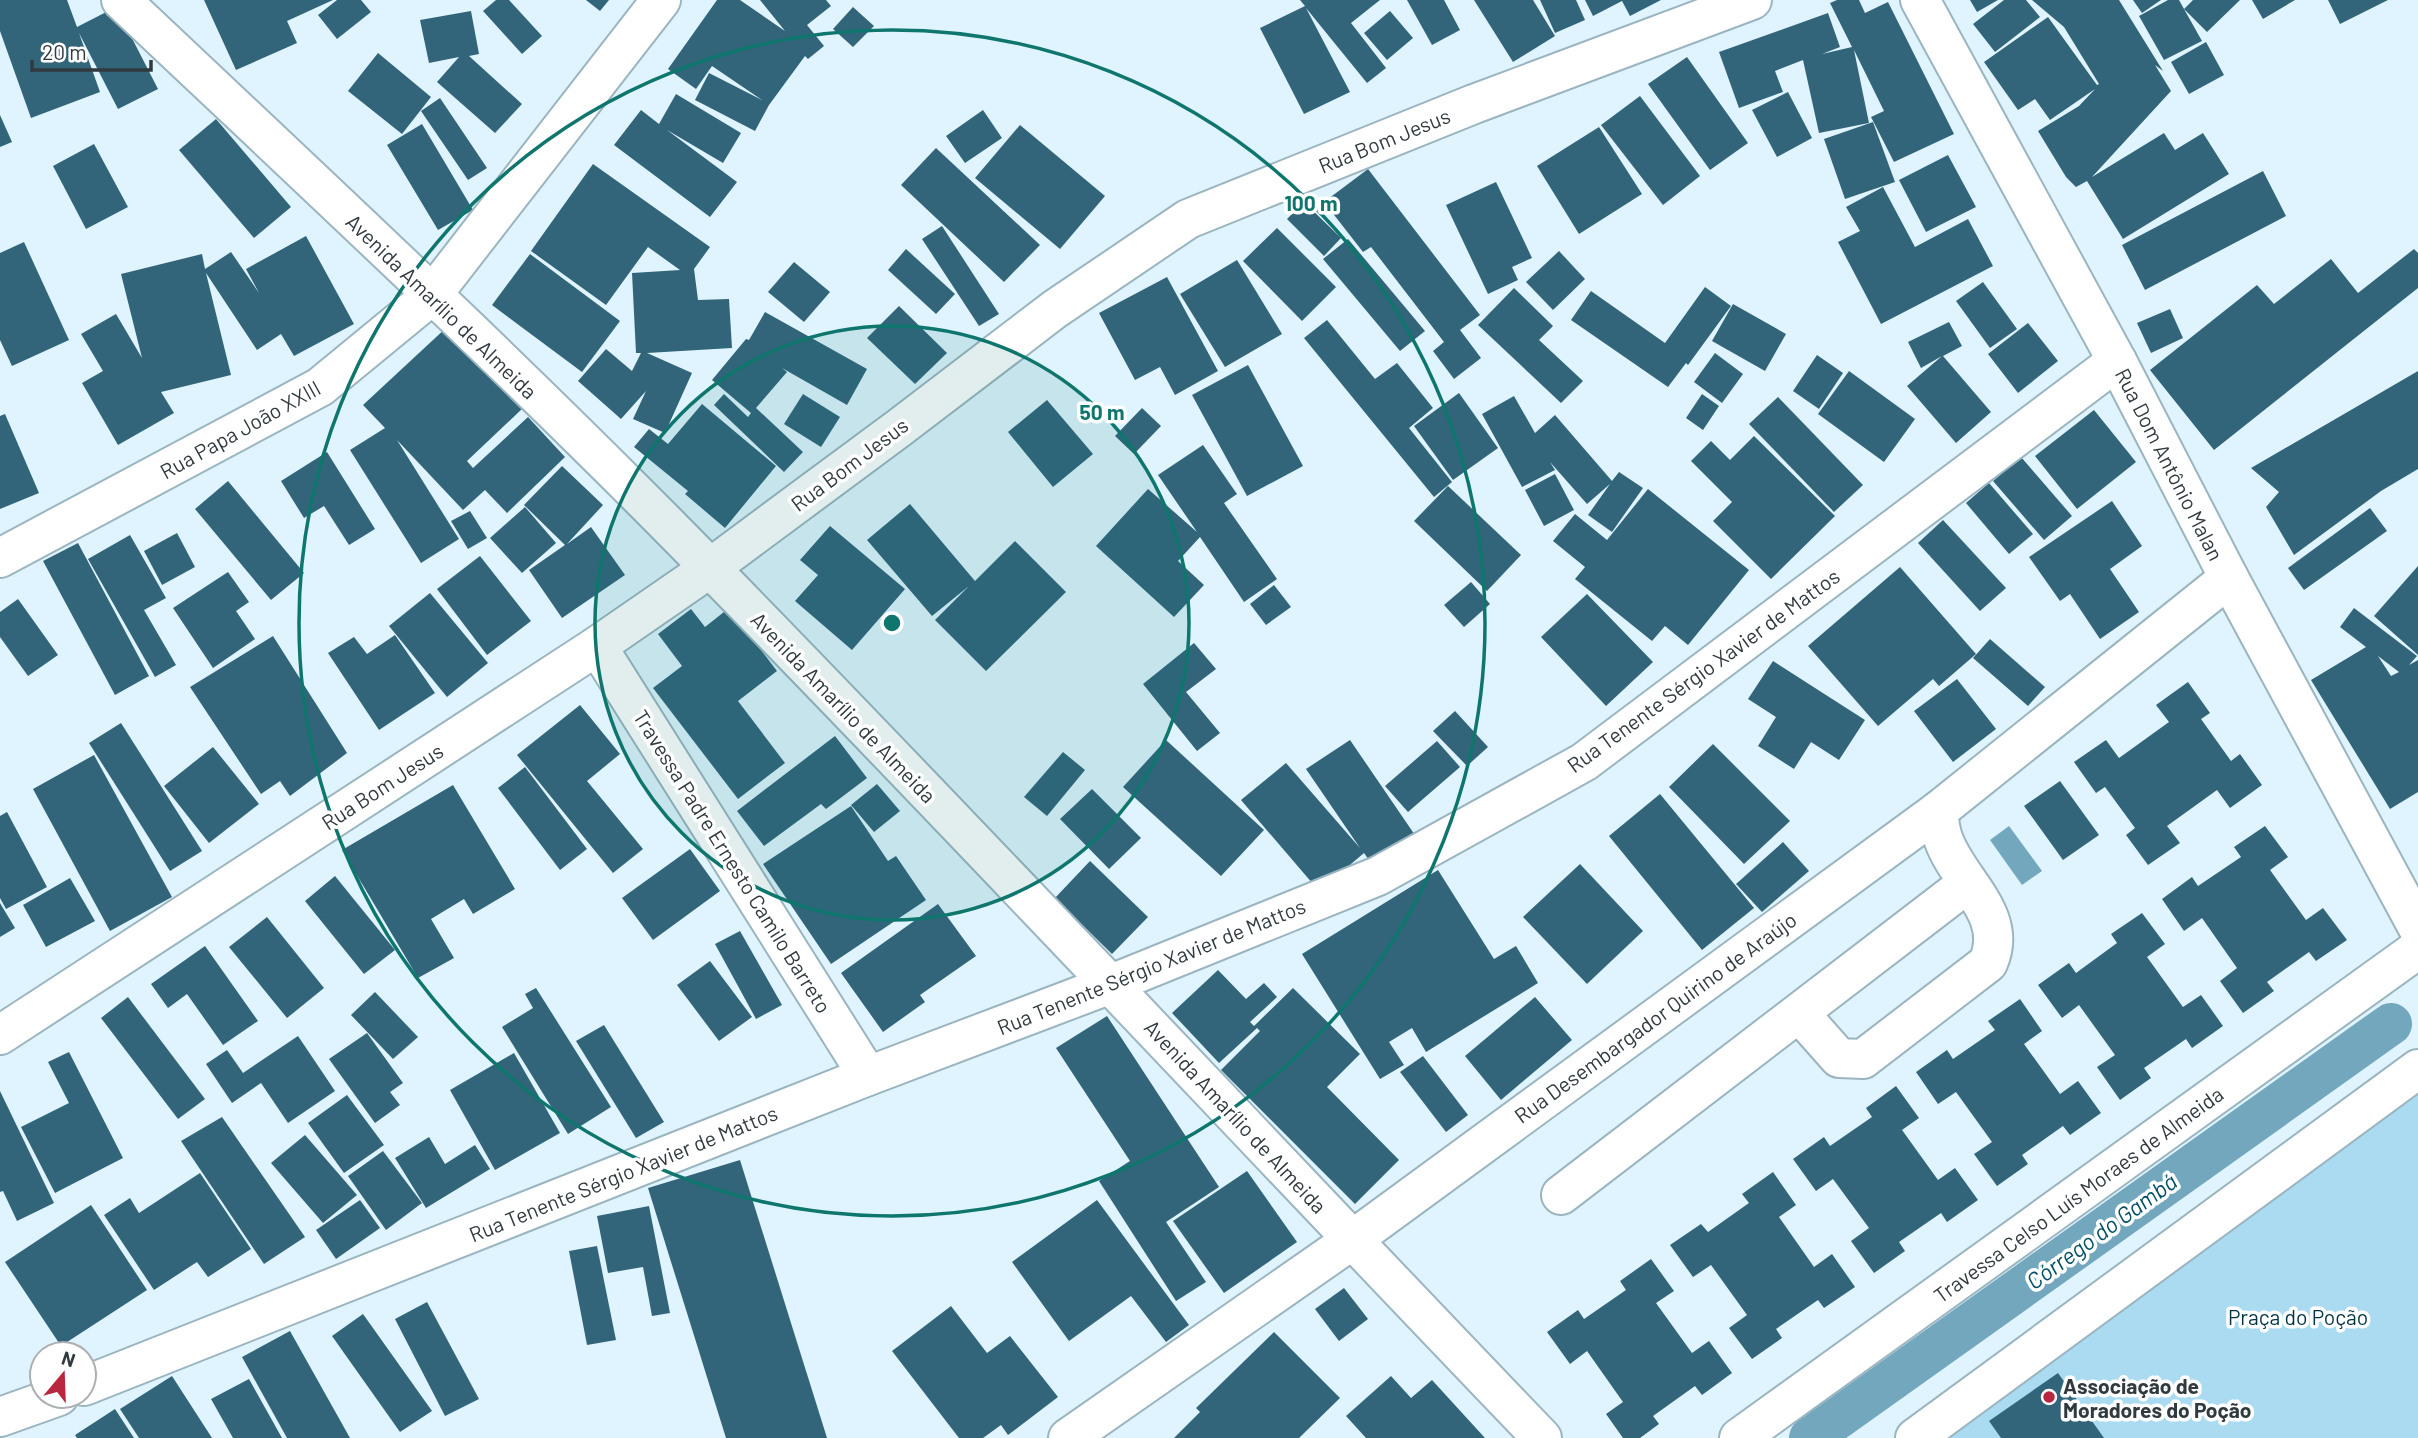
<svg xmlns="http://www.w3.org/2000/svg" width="2418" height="1438" font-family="Barlow,sans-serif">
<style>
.green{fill:#aadbf1}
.water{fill:#73a7be}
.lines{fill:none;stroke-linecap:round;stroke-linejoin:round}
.canal{stroke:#73a7be;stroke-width:42}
.building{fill:#32657a;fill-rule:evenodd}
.minor-casing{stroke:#9bb5c0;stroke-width:42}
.minor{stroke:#fff;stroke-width:38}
.ring{fill:none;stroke:#0f766e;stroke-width:3.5}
.poi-dot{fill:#b82640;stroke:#fff;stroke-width:2.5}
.labels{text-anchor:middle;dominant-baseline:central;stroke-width:7;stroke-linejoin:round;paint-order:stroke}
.street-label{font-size:21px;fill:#303a3f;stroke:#fff}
.park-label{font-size:21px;fill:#033445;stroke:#fff}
.poi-label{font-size:21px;font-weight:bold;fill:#303a3f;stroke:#fff;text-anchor:start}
.water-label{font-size:23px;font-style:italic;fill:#034f67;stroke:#fff}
.centre{fill:#0f766e;stroke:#fff;stroke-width:3.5}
.ring-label{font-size:21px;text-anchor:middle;font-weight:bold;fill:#0f766e;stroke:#fff;stroke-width:7;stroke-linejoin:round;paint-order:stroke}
</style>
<rect width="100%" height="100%" fill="#dff4fe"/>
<polygon class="green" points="2418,1083 2418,1438 1928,1438"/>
<polygon class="water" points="2009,826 2042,871 2022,885 1990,840"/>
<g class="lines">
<polyline class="canal" points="1810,1438 2391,1024"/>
</g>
<g class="building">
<polygon points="0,0 67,0 77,27 116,7 158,89 118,109 79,33 100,92 31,118 0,31"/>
<polygon points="204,0 333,0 287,21 297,43 236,70"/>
<polygon points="337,0 361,0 371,12 337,39 318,15"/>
<polygon points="496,0 509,0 542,36 522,54 483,11"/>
<polygon points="586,0 609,0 600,11"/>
<polygon points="717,0 740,0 785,31 760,0 826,0 831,6 807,25 824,46 808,59 805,56 769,105 755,131 695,100 709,73 762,100 712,66 696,89 668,69"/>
<polygon points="1300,0 1380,0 1351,23 1386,68 1367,83 1306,8 1350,92 1304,114 1260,28 1305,6"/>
<polygon points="1407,0 1444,0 1460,30 1432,45"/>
<polygon points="1474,0 1533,0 1555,36 1513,62"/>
<polygon points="1540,0 1576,0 1585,20 1555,33"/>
<polygon points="1585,0 1661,0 1630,16 1622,1 1593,16"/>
<polygon points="1837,0 1859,0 1865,13 1888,2 1954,134 1894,162 1871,117 1884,111 1854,50 1869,123 1819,133 1803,60 1775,71 1783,92 1739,108 1719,52 1828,13 1840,47 1822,54 1852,47 1830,3"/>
<polygon points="1970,0 1998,0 1977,12"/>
<polygon points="2004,0 2026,0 2040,17 1995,52 1973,24"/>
<polygon points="2032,0 2119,0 2163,71 2155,65 2171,91 2092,177 2164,133 2175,150 2203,133 2229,174 2123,239 2087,181 2076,187 2066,177 2038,131 2079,106 2095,89 2050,120 2035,99 2018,110 1984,62 2048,17 2097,85 2099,84 2064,27"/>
<polygon points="2133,0 2161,0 2142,13"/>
<polygon points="2168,0 2179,0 2184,9 2193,0 2240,0 2207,32 2184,9 2202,41 2164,60 2139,16"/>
<polygon points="2252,0 2295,0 2263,19"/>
<polygon points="2328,0 2388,0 2340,24"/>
<polygon points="853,7 874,26 853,47 833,29"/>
<polygon points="471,11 479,54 469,56 522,104 495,133 437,82 459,57 429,63 420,20"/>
<polygon points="1390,11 1413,38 1387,60 1364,33"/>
<polygon points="2206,42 2224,75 2189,94 2171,62"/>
<polygon points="378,53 431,97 402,134 348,91"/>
<polygon points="1687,57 1748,143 1710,170 1648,84"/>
<polygon points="1788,92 1812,138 1777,157 1752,110"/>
<polygon points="676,94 741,133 723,163 667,130 737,182 710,217 614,145 641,110 659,124"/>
<polygon points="1640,96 1700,176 1663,205 1601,125"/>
<polygon points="440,98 487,168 468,180 421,111"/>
<polygon points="983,110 1002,138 965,163 946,136"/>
<polygon points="0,115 12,142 0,147"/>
<polygon points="216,119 291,207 254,238 179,150"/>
<polygon points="1873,122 1895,182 1845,199 1824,139"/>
<polygon points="422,124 473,210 438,230 387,145"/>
<polygon points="1020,125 1105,196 1060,249 975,178"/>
<polygon points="1599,127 1642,194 1579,234 1537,166"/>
<polygon points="94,144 128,207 86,229 53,166"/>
<polygon points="936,148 1040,245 1004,282 901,185"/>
<polygon points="1948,155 1976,207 1926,232 1899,180"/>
<polygon points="593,164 710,247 694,269 698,300 729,299 732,348 647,353 692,373 665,433 633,419 646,391 621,419 578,381 606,349 632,371 641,353 636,353 632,273 680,270 648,247 606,305 531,251"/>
<polygon points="1368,169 1480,315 1460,330 1481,358 1454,379 1433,351 1444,342 1371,247 1363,252 1324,202"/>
<polygon points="2263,171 2286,216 2145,290 2122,245"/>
<polygon points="1496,182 1532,258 1512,267 1518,280 1488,294 1446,205"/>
<polygon points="1883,187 1915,247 1968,219 1993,266 1881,324 1838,242 1860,231 1846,207"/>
<polygon points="1304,202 1341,238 1324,256 1287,219"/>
<polygon points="942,226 999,314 979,326 922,239"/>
<polygon points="1277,228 1336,287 1302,321 1243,261"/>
<polygon points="306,236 354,324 294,356 281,334 257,350 206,273 231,375 161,392 174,413 118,445 82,383 103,371 81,334 116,314 142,358 121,274 202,254 205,269 231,252 259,293 246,269"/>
<polygon points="1348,239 1425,331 1400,351 1323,259"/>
<polygon points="24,242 69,340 12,366 0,340 0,253"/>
<polygon points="906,249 955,294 936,314 888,270"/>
<polygon points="2414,249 2418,253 2418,288 2214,450 2150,370 2257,285 2274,304 2331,259 2358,293"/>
<polygon points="1559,251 1585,279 1553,310 1526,282"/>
<polygon points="530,254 620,321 582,372 492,305"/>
<polygon points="1237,260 1282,334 1225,367 1180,294"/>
<polygon points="794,262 830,292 804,322 768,292"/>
<polygon points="1167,277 1218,371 1175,395 1160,367 1135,380 1099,313"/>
<polygon points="1983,282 2017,329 1990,348 1956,301"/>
<polygon points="1705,287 1731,306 1688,365 1686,363 1668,387 1571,320 1591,291 1665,343"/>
<polygon points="1514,288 1553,326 1539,340 1583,381 1561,403 1478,325"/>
<polygon points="1733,304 1786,334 1765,371 1712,341"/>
<polygon points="899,306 947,353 915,384 867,338"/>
<polygon points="2170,309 2183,338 2151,353 2137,323"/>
<polygon points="765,312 867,369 847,405 782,368 787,372 756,408 803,452 784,472 714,405 724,394 748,417 751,413 712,380 746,339 749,340"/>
<polygon points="1327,320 1375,379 1397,363 1433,408 1409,428 1452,482 1434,497 1304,338"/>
<polygon points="1949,322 1962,346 1943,356 1991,412 1956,443 1907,386 1942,356 1921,368 1908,342"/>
<polygon points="2028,323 2058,361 2018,393 1988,354"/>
<polygon points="447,327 523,408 467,461 473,468 528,417 565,457 507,513 485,490 463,510 397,440 459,539 421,563 350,450 385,428 363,405"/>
<polygon points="1715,353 1743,374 1722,403 1694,382"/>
<polygon points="1817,355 1843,373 1819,409 1793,391"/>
<polygon points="1248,365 1303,466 1247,496 1192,395"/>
<polygon points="1849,371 1915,419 1884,462 1818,414"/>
<polygon points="2418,371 2418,469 2381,491 2294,555 2266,507 2279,492 2251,468"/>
<polygon points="1459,393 1498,448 1453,480 1414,426"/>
<polygon points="803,394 840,417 821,447 784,424"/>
<polygon points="1702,394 1719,406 1703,430 1686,418"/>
<polygon points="1514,396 1535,433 1555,415 1612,481 1619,472 1643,488 1612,532 1588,515 1610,484 1587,504 1550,462 1555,470 1522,487 1482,414"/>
<polygon points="1778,397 1863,485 1834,512 1749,424"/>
<polygon points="1047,400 1093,454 1053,487 1008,432"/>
<polygon points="702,404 776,466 725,528 685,494 688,491 634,447 649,429 668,444"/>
<polygon points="1142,408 1161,426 1134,454 1115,436"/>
<polygon points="2094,410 2136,462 2077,509 2035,456"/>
<polygon points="5,414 39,493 0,509 0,416"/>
<polygon points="1754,436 1835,516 1771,579 1713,521 1732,502 1691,461 1711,441 1730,460"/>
<polygon points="1203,445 1237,494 1224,503 1277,579 1244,602 1200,537 1178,561 1204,585 1174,617 1096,546 1148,489 1197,532 1158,475"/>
<polygon points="327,452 375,529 349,545 324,506 304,518 281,481"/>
<polygon points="2021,457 2072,516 2044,540 1993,481"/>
<polygon points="562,466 603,505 567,544 591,527 625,575 562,618 529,570 565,545 524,505"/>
<polygon points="1555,474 1574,510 1544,526 1525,490"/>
<polygon points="228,481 304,573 271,600 195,509"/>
<polygon points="1989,483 2033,534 2009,554 1966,503"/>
<polygon points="1448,486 1521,555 1487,591 1414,521"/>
<polygon points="1648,489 1749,570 1688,645 1665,626 1652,641 1575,579 1585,567 1553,541 1575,514 1607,540"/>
<polygon points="2112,501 2142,546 2110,569 2139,612 2100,639 2070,594 2060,601 2029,557"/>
<polygon points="910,504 975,581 1015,541 1066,592 986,671 935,620 969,586 932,616 867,540"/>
<polygon points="525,507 556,543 522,573 490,538"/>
<polygon points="2370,508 2387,531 2304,590 2288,568"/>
<polygon points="470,511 487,538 468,549 451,521"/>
<polygon points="1943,520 2006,588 1980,611 1918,543"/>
<polygon points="830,526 905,589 852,650 795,601 818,575 800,560"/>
<polygon points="177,533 195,567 162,585 144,551"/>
<polygon points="130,535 166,598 144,610 176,665 155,677 88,559"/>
<polygon points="78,543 149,676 115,695 43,561"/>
<polygon points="480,556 531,621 487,655 437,589"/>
<polygon points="2418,566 2418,655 2374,616"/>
<polygon points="1900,567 1976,654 1939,686 1933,679 1878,726 1808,646"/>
<polygon points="228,572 249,602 236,611 255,639 213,668 173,608"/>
<polygon points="1471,582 1490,604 1464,627 1444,605"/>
<polygon points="1274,585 1291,607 1266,625 1250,604"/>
<polygon points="430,593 488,663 447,697 389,626"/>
<polygon points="1587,594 1653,662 1606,706 1541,637"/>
<polygon points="18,599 58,655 28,676 0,637 0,612"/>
<polygon points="729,608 777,671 738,701 785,763 738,799 653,688 682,666 658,634 691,609 705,627"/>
<path d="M2354,608L2417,656L2409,665L2418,660V792L2390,809L2311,680L2366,647L2340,627ZM2378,656L2399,672L2391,676Z"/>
<polygon points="395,635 435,693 379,730 328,653 354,637 367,654"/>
<polygon points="273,636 347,753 290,796 280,781 261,794 190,687"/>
<polygon points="1990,639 2045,687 2028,706 1973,658"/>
<polygon points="1194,643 1216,669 1186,692 1220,733 1197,751 1143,684"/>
<polygon points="1773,661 1865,720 1839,760 1811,742 1794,769 1758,746 1776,717 1748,699"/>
<polygon points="1957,679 1996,729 1953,762 1914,711"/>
<polygon points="2188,682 2210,713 2201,719 2231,761 2240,754 2262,785 2230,808 2217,790 2167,826 2180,843 2148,865 2126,835 2135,828 2105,787 2096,793 2074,762 2106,740 2119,758 2169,722 2156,705"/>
<polygon points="580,705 620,754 587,781 643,849 613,873 517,755"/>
<polygon points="1455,711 1488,747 1467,766 1433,731"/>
<polygon points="121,723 202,851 170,871 89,743"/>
<polygon points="835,736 867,778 826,809 821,804 764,846 737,811"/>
<polygon points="1166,740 1264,830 1221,876 1123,787"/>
<polygon points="1350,740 1419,841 1376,870 1364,853 1319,891 1241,800 1286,763 1360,848 1306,769"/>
<polygon points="1437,741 1460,767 1408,812 1385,786"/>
<polygon points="1713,744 1790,821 1744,864 1669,787"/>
<polygon points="213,747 259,804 209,843 164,786"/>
<polygon points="1063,752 1085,770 1047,816 1024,797"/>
<polygon points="94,755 172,897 110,931 33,789"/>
<polygon points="525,767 587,849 560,870 498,788"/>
<polygon points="2060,781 2099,835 2063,860 2024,806"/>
<polygon points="877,784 900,811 874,832 851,805"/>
<polygon points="453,785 515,889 473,914 464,899 431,919 454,958 418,978 342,850"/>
<polygon points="1092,789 1141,838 1109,869 1060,819"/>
<polygon points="1660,794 1754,908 1702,950 1609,836"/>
<polygon points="851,806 888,861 896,856 926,900 831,964 763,864"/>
<polygon points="7,812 47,887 6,909 0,898 0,816"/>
<polygon points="2265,826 2288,857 2270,870 2306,920 2323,908 2347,940 2316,961 2309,952 2267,982 2274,991 2243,1013 2220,981 2237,968 2202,918 2184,931 2162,899 2192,877 2198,886 2241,857 2234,847"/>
<polygon points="1783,842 1809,871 1762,912 1736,884"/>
<polygon points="690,849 720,891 653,940 622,898"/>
<polygon points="1090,861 1148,917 1112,954 1055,898"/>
<polygon points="1580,864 1643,931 1587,984 1523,917"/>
<polygon points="1438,870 1494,959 1516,946 1538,983 1426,1052 1412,1028 1389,1042 1404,1065 1380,1079 1302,954"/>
<polygon points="335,876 395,950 364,974 305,901"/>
<polygon points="70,878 95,921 46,947 23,905"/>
<polygon points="0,903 15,928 0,937"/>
<polygon points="938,904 976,956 920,995 925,1002 883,1032 841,973"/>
<polygon points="2142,913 2165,944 2147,957 2183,1007 2201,995 2223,1026 2192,1048 2186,1039 2144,1068 2151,1078 2120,1100 2097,1067 2115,1055 2079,1005 2062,1018 2038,985 2069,963 2076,973 2117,943 2111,934"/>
<polygon points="267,917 324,988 287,1018 229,947"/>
<polygon points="740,931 782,1005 756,1019 715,944"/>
<polygon points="205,946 258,1021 223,1045 187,994 168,1008 151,984"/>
<polygon points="710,961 752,1017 719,1041 677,985"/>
<polygon points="1218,970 1246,999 1264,983 1277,997 1250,1022 1254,1026 1293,988 1360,1054 1327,1087 1399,1160 1355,1204 1221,1070 1260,1031 1257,1028 1219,1063 1172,1013"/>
<polygon points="536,988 611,1107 568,1134 502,1027 533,1008 525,994"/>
<polygon points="375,992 418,1037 393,1059 351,1015"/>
<polygon points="128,997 205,1099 178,1119 101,1018"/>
<polygon points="1535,997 1572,1040 1501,1100 1465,1056"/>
<polygon points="2020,999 2042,1031 2024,1044 2060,1094 2078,1081 2101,1113 2070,1135 2063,1126 2022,1155 2028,1164 1997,1186 1974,1154 1992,1142 1956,1092 1938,1104 1916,1072 1947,1050 1953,1059 1995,1030 1988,1021"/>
<polygon points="1107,1016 1219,1187 1166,1222 1206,1282 1176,1301 1099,1181 1130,1161 1056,1048"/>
<polygon points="604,1025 664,1122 636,1138 576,1041"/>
<polygon points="367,1033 403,1083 390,1092 400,1105 375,1123 329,1059"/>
<polygon points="298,1036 335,1091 288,1123 261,1083 232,1103 206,1064 227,1050 243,1073"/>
<polygon points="69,1052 123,1158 55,1193 21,1127 69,1103 48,1062"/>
<polygon points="514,1053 560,1133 495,1170 450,1090"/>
<polygon points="1423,1056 1468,1115 1446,1132 1400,1072"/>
<polygon points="1896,1086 1919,1118 1902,1130 1938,1180 1955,1168 1978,1200 1947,1222 1941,1213 1899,1242 1905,1251 1874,1273 1851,1241 1869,1228 1833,1179 1816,1191 1793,1159 1824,1137 1830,1146 1872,1117 1866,1108"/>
<polygon points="0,1091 54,1203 17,1221 3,1191 0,1192"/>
<polygon points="347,1095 384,1145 344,1173 308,1123"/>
<polygon points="222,1117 305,1237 264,1264 181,1141"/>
<polygon points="305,1135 357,1195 323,1223 271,1163"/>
<polygon points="429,1137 445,1164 475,1145 490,1169 426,1208 395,1158"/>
<polygon points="383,1151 422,1203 386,1230 348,1176"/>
<polygon points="740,1160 827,1438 726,1438 648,1188"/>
<polygon points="1247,1171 1297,1242 1224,1293 1173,1221"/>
<polygon points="1773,1172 1796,1205 1779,1217 1814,1267 1832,1254 1855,1287 1824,1308 1818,1300 1776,1329 1782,1338 1752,1359 1729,1328 1747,1315 1711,1265 1693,1277 1670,1245 1701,1224 1708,1232 1749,1203 1742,1194"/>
<polygon points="200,1173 251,1249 208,1277 197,1262 154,1290 104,1215 130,1198 139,1213"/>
<polygon points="360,1200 380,1228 336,1259 316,1230"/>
<polygon points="1097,1200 1189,1325 1166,1342 1131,1296 1069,1341 1012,1262"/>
<polygon points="91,1205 147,1290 61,1346 5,1262"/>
<polygon points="649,1206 670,1313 652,1316 643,1267 608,1273 597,1216"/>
<polygon points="597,1246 616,1340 587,1345 569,1251"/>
<polygon points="1651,1259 1674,1291 1656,1303 1692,1353 1709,1341 1732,1373 1702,1395 1695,1386 1653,1416 1659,1424 1640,1438 1623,1438 1606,1414 1623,1402 1587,1351 1570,1364 1547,1332 1578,1310 1584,1319 1626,1290 1620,1281"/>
<polygon points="1344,1288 1368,1319 1339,1341 1315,1309"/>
<polygon points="427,1302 479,1399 445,1416 395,1319"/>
<polygon points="951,1306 987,1353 1010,1336 1058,1397 1008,1435 1001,1425 983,1438 959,1438 892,1351"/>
<polygon points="363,1314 432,1411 400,1432 332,1336"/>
<polygon points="290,1331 350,1438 287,1438 242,1357"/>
<polygon points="1274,1332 1340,1398 1299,1438 1174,1438 1200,1412 1196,1408"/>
<polygon points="2058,1373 2104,1438 2001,1438 1989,1421"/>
<polygon points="172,1376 212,1438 139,1438 120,1409"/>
<polygon points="1391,1376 1411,1398 1432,1380 1485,1438 1366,1438 1346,1416"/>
<polygon points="249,1379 282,1438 233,1438 211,1399"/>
<polygon points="115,1409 134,1438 77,1438 75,1435"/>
</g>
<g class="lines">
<g class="minor-casing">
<g id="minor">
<path d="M121,0C320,188 522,375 713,571C993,857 1265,1150 1542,1438"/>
<polyline points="1920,0 2117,361 2229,578 2418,928"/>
<polyline points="0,558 320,387 432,295 661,0"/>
<polyline points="597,646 868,1076"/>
<path d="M1800,1014L1839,1058L1863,1059L1988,963C2010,914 1957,881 1943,838C1940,830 1939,819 1938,811"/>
<polyline points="0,1035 597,646 710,568 899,428 1055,309 1188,219 1474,104 1752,0"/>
<polyline points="1561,1195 1968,883"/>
<polyline points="84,1386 868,1076 1111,984 1378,876 1584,762 2117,361"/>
<polyline points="0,1417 59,1396"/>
<polyline points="1068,1438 1352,1240 1938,811 2229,578"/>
<polyline points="1739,1438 2418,949"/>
<polyline points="1915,1438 2418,1069"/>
</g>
</g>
<use href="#minor" class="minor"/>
</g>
<circle cx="892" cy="623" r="297" fill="#0f766e" fill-opacity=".12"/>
<g class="ring">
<circle cx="892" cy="623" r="297"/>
<circle cx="892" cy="623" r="593"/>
</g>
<circle class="poi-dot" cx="2049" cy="1397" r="7"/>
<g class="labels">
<g class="street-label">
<text transform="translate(1384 140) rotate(-22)">Rua Bom Jesus</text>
<text transform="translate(442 306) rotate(44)">Avenida Amarílio de Almeida</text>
<text transform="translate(240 429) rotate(-29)">Rua Papa João XXIII</text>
<text transform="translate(849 464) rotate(-37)">Rua Bom Jesus</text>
<text transform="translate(2170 464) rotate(63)">Rua Dom Antônio Malan</text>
<text transform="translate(1703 670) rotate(-36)">Rua Tenente Sérgio Xavier de Mattos</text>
<text transform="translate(844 707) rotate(46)">Avenida Amarílio de Almeida</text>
<text transform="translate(382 786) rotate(-33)">Rua Bom Jesus</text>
<text transform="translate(733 861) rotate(58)">Travessa Padre Ernesto Camilo Barreto</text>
<text transform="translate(1151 966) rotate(-22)">Rua Tenente Sérgio Xavier de Mattos</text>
<text transform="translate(1655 1017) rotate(-36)">Rua Desembargador Quirino de Araújo</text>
<text transform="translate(1236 1116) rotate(47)">Avenida Amarílio de Almeida</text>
<text transform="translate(623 1173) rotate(-22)">Rua Tenente Sérgio Xavier de Mattos</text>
<text transform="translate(2078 1194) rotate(-36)">Travessa Celso Luís Moraes de Almeida</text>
</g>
<g class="park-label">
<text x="2298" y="1316">Praça do Poção</text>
</g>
<g class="poi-label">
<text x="2063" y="1385">Associação de<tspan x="2063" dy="24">Moradores do Poção</tspan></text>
</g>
<g class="water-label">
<text transform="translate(2101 1231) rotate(-36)">Córrego do Gambá</text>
</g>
</g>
<circle cx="892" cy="623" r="10" class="centre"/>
<g class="ring-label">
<text x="1311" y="211">100 m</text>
<text x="1102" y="420">50 m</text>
</g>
<g transform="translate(63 1375) rotate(19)"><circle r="33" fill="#ffffff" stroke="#acb0b2" stroke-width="2"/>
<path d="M0-5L12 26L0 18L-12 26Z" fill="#b82640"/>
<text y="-10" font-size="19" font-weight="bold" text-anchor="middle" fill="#303a3f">N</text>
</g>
<path d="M32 60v10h119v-10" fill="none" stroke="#303a3f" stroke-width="3.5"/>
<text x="42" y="60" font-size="21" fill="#303a3f" stroke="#ffffff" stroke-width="5" paint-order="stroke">20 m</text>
</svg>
